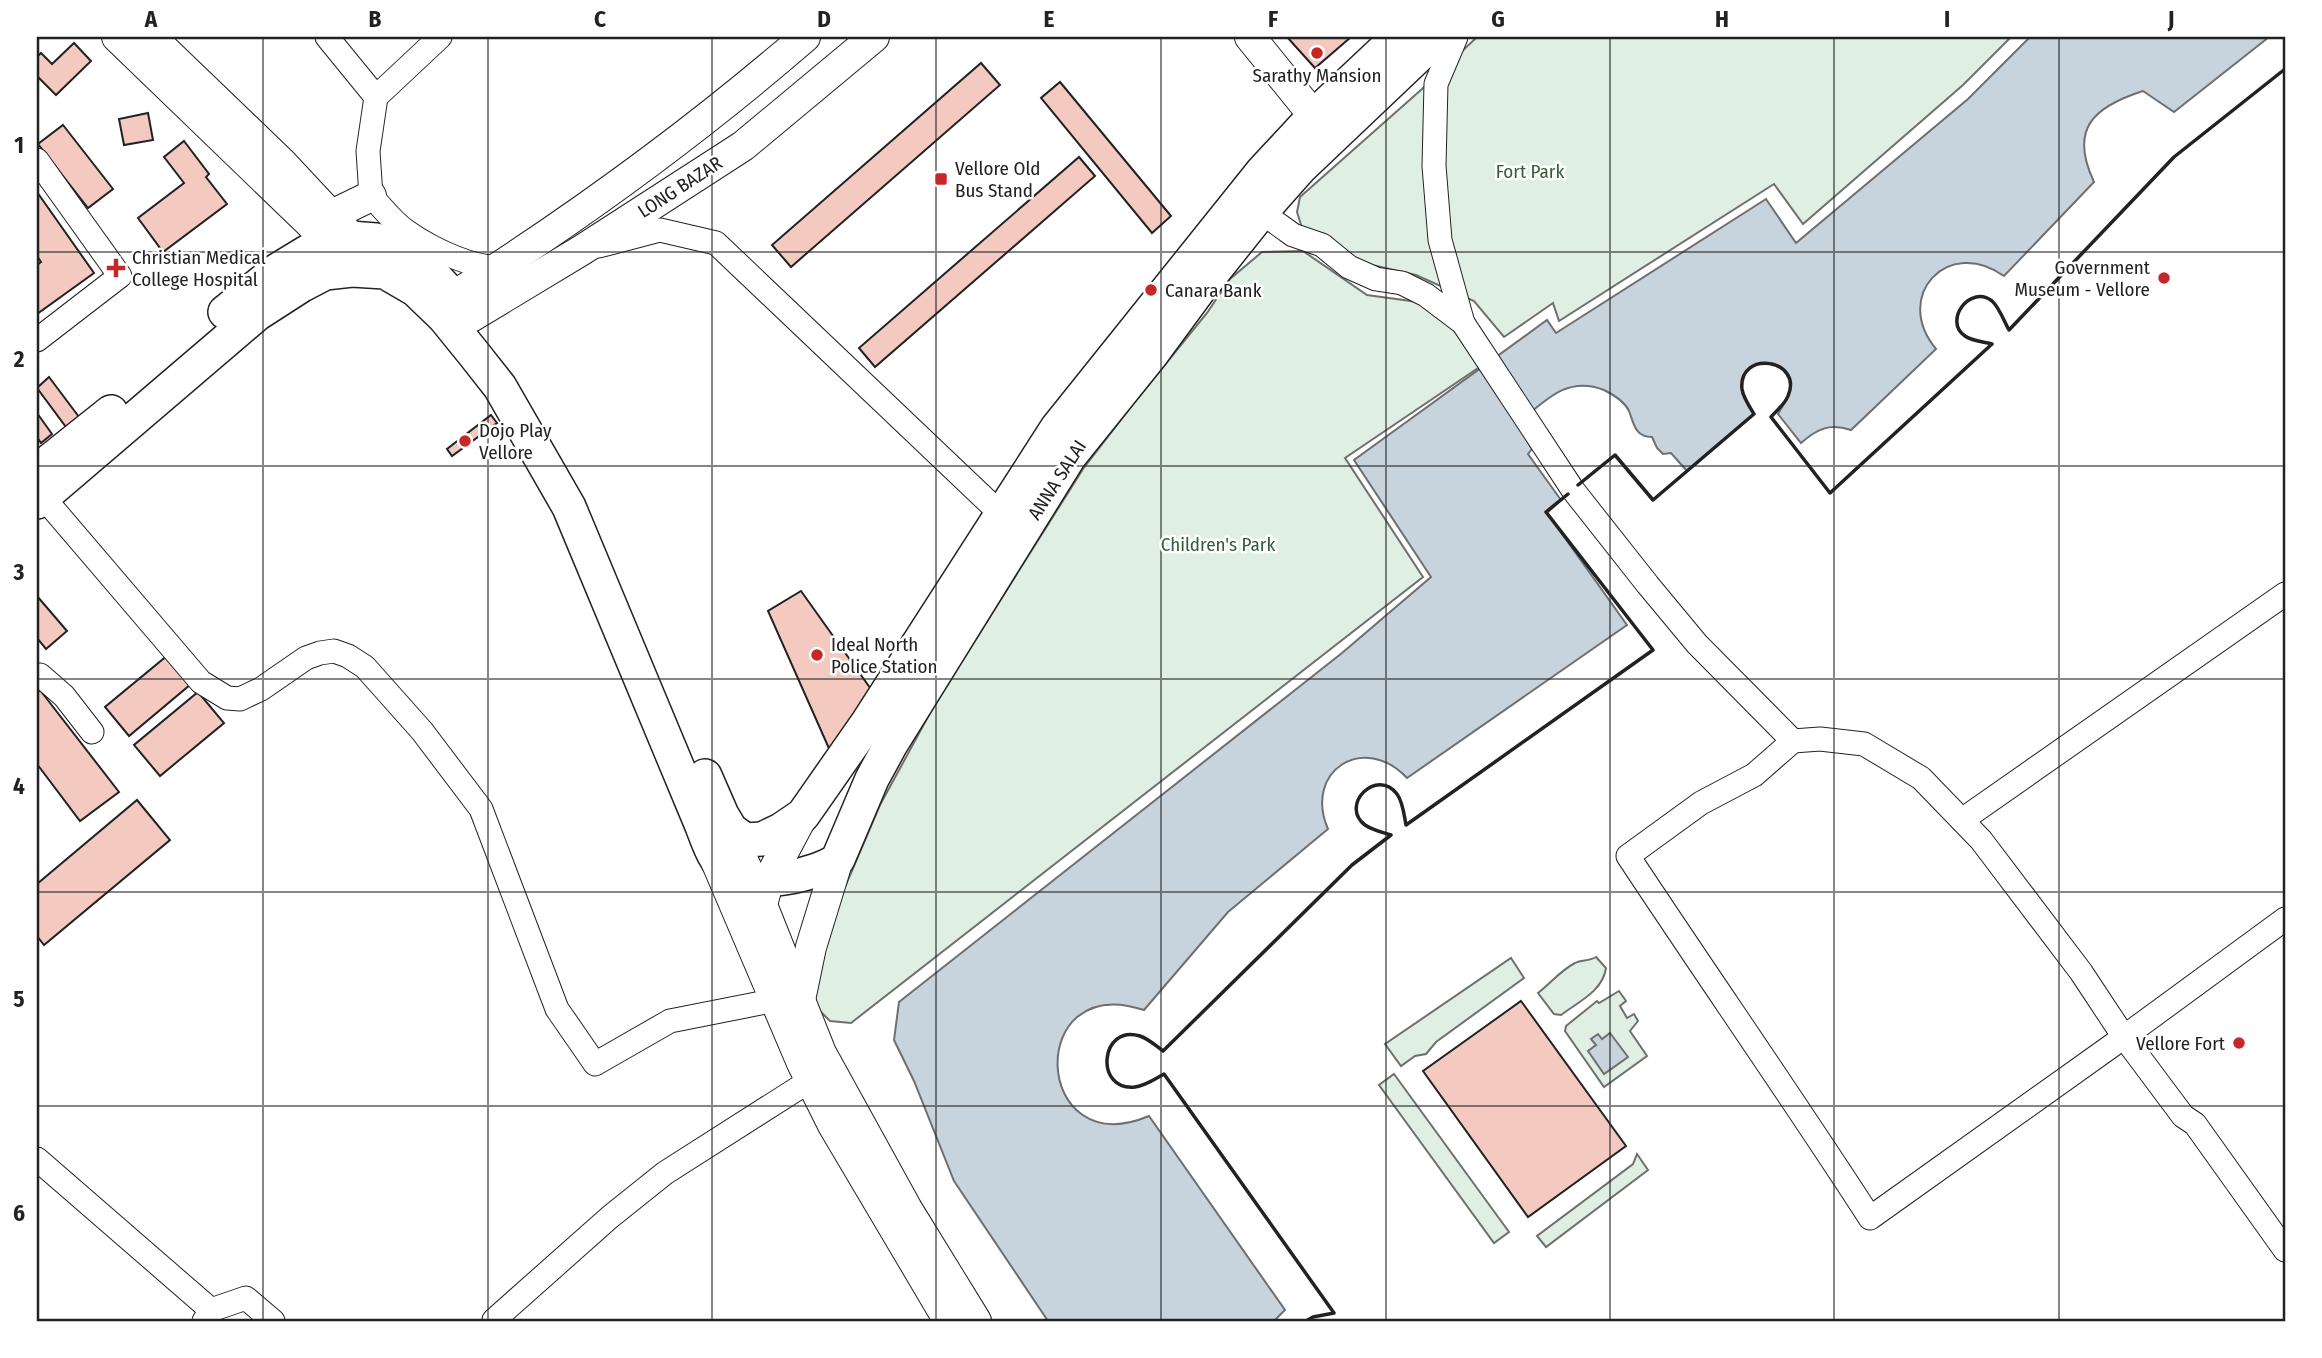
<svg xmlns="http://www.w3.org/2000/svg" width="2322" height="1358" font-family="'Fira Sans Condensed',sans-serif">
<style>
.green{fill:#e0efe3;stroke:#6f6f6f;stroke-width:2}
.water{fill:#c7d3dd;stroke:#6f6f6f;stroke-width:2}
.building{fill:#f3c9c0;stroke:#222;stroke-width:2}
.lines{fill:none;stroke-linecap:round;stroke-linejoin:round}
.minor-casing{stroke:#222;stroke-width:25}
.major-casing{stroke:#222;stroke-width:32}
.highway-casing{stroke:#222;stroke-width:36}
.minor{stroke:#fff;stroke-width:23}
.major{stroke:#fff;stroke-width:30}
.highway{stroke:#fff;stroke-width:33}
.wall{stroke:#222;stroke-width:3.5}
.grid{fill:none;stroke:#222;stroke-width:2;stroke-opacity:0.55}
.poi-dot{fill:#c62828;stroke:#fff;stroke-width:2.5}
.labels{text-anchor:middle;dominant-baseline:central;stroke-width:5;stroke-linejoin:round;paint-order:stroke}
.poi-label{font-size:19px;fill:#222;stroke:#fff;text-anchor:start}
.park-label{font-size:19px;fill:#2f5e38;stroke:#fff}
.street-label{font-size:19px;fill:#222;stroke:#fff}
.neatline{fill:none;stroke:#222;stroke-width:2.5}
.grid-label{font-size:23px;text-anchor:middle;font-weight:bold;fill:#222}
</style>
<rect width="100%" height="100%" fill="#fff"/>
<g class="green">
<polygon points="1477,37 2011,37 1963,85 1803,224 1774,184 1559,321 1553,303 1504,337 1474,301 1416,275 1372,265 1351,257 1302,228 1297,212 1300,197 1422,89"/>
<polygon points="1303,251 1367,295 1418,302 1457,327 1484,364 1345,458 1423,577 851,1023 830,1021 818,1009 811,986 842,894 880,805 936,702 1083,469 1137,399 1207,313 1230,279 1262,252"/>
<path d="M1596,957L1606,968C1603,991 1578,1002 1561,1015L1554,1014L1538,993C1550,984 1561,970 1575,963C1582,959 1588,962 1596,957Z"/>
<polygon points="1511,958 1524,978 1436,1042 1426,1054 1415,1056 1401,1066 1385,1044"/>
<polygon points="1619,991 1626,1001 1620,1006 1627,1018 1634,1014 1638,1021 1630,1031 1647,1056 1604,1087 1565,1031 1566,1026 1597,1001 1599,1003"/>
<polygon points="1394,1074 1509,1232 1494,1243 1379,1085"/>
<polygon points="1637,1154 1648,1170 1546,1247 1537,1236 1633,1164"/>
</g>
<g class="water">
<path d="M2030,37H2269L2174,112L2143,91C2093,107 2069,129 2094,182L2004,276C1948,236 1892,296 1936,349L1851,430C1829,423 1817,429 1801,443L1778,414C1782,406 1789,398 1790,389C1795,354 1737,354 1742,389C1743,397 1750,406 1754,414L1687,471L1671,453L1663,454L1657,448L1652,437C1635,437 1634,424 1629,411C1625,402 1612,394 1604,390C1566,375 1544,402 1517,424L1532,449L1528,454L1561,500L1547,513L1627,625L1407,778C1364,732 1303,771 1328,829L1228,912L1144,1010C1024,970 1032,1165 1149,1116L1285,1310L1274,1321H1048L954,1181L914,1081L894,1040L899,1002L1342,653L1431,577L1354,460L1547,320L1556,333L1766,199L1796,243L1968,99Z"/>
<polygon points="1610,1033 1628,1057 1604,1074 1588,1051 1596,1045 1591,1039 1598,1034 1602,1039"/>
</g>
<g class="building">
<polygon points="1287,37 1351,37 1315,68"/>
<polygon points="74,43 91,61 56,95 37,76 37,57 41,53 52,64"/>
<polygon points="981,63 1000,85 791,267 772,245"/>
<polygon points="1060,82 1171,216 1152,233 1041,98"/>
<polygon points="148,113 153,140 124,145 119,119"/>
<polygon points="63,125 113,189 88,208 38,144"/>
<polygon points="184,141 209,174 206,177 227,204 163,252 138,218 184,183 164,157"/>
<polygon points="1079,157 1095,176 875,367 859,348"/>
<polygon points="37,192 94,273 37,314 37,265 41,262 37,256"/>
<polygon points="49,377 79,417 66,427 37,388"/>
<polygon points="37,413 52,434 41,443 37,437"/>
<polygon points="491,415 497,423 452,456 447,449"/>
<polygon points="801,591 878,699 835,762 768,611"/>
<polygon points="37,596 67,631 46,649 37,638"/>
<polygon points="168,655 191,684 129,736 105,707"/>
<polygon points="40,690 119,792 80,821 37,764 37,693"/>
<polygon points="198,692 224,723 160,776 134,745"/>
<polygon points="137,800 170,840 44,945 37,936 37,884"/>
<polygon points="1521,1001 1626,1146 1528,1217 1423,1071"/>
</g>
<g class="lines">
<g class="minor-casing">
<g id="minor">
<polyline points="327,37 376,97 440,37"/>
<path d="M1456,37L1436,84L1434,166L1440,240L1463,323L1573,490L1648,585L1697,644L1793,741L1754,775L1701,803L1628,856C1708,977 1791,1096 1870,1218L2124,1037L2081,972L1981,840L1921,778L1864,744L1820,739L1793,741"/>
<path d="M376,97L368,151L371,196C382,207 393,222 406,231C430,248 479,273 508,266"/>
<polyline points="37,160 120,276 37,340"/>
<polyline points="1261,212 1293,235 1322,245 1349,267 1376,279 1402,283 1426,295 1463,323"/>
<polyline points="599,246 660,230 716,243 1002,515"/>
<polyline points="43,497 201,682 227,698 240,699 261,689 306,658 320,653 334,651 348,656 365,667 422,731 481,809 557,1009 595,1064 670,1021 776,1000"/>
<polyline points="37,677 40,675 64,696 92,732"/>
<polyline points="1962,820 2285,594"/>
<polyline points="2285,919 2124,1037 2183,1116 2195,1124 2285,1250"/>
<polyline points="37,1159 211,1310"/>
<polyline points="494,1320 610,1217 665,1173 811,1080"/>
<polyline points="204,1321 211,1310 246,1298 273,1321"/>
</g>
</g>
<g class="major-casing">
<g id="major">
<polyline points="117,37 316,229"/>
<polyline points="151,37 281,162 365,252"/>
<polyline points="1250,37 1314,116"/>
<polyline points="313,220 330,216 371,196"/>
<path d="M454,296C577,218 695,132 805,37"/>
<polyline points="471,317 582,250 743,146 874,37"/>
<polyline points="724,819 752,880 821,1053 907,1209 976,1321"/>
<polyline points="713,854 802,1063 833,1125 949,1321"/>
<polyline points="763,901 769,879 803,815"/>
<polyline points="800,1000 811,947 838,859"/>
</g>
</g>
<g class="highway-casing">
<g id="highway">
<polyline points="225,312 276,271 327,240 350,238 376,240 400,251 436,278 449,292"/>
<polyline points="37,471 111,412"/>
<path d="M37,502L257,314L302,285L325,273L352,270L385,272L416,290L444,317L474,354L500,387L569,507L702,826C708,842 715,863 729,873C751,889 819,875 838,859L872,779L891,744L1069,457L1151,355L1198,291L1261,212L1300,168L1438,37"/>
<polyline points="705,776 722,815 731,830 745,840 762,839 781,830 803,815 868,722 1057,428 1262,172 1314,116 1398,37"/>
</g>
</g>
<use href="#minor" class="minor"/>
<use href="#major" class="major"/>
<use href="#highway" class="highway"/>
<g class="wall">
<path d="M1578,485L1615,455L1653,500L1754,414C1749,406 1743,397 1742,389C1738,349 1804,359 1788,396C1785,404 1777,410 1771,417L1830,493L1992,344C1984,342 1972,341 1965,336C1943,321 1970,284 1992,301C1999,307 2004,321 2009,330L2174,157L2285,69"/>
<path d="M1306,1321L1313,1317L1334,1313L1164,1074C1155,1079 1145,1086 1135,1087C1094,1091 1100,1024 1140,1036C1149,1039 1156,1046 1163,1051L1352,865L1391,835C1382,832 1372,830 1365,825C1339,805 1377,767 1397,794C1403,802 1404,815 1406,825L1653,650L1546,512L1568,494"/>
</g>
</g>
<path class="grid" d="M263,37V1321M488,37V1321M712,37V1321M936,37V1321M1161,37V1321M1386,37V1321M1610,37V1321M1834,37V1321M2059,37V1321M37,252H2285M37,466H2285M37,679H2285M37,892H2285M37,1106H2285"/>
<g class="poi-dot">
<circle cx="1317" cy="53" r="7"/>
<rect x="934" y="172" width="14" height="14" rx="3.5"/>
<path d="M112.5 257.5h7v7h7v7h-7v7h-7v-7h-7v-7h7z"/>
<circle cx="2164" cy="278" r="7"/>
<circle cx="1151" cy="290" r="7"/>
<circle cx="465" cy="441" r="7"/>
<circle cx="817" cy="655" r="7"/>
<circle cx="2239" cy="1043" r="7"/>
</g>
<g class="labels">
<g class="poi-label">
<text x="1317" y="75" text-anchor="middle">Sarathy Mansion</text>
<text x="955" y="168">Vellore Old<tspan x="955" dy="22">Bus Stand</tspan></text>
<text x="132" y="257">Christian Medical<tspan x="132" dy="22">College Hospital</tspan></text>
<text x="2150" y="267" text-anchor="end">Government<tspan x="2150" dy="22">Museum - Vellore</tspan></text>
<text x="1165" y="290">Canara Bank</text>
<text x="479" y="430">Dojo Play<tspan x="479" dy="22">Vellore</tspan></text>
<text x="831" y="644">Ideal North<tspan x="831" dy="22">Police Station</tspan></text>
<text x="2225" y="1043" text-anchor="end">Vellore Fort</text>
</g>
<g class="park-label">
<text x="1530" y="171">Fort Park</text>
<text x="1218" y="544">Children's Park</text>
</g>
<g class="street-label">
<text transform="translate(680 187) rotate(-33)">LONG BAZAR</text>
<text transform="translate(1057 480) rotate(-57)">ANNA SALAI</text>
</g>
</g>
<rect width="2322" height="1358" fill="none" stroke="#ffffff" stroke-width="77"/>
<rect x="38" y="38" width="2246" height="1282" class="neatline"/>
<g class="grid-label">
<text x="151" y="27">A</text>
<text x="375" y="27">B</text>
<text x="600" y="27">C</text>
<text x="824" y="27">D</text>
<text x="1049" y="27">E</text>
<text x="1273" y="27">F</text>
<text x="1498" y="27">G</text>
<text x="1722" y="27">H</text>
<text x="1947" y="27">I</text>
<text x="2171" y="27">J</text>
<text x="19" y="153">1</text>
<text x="19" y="367">2</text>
<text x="19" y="580">3</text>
<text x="19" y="794">4</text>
<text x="19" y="1007">5</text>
<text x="19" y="1221">6</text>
</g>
</svg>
